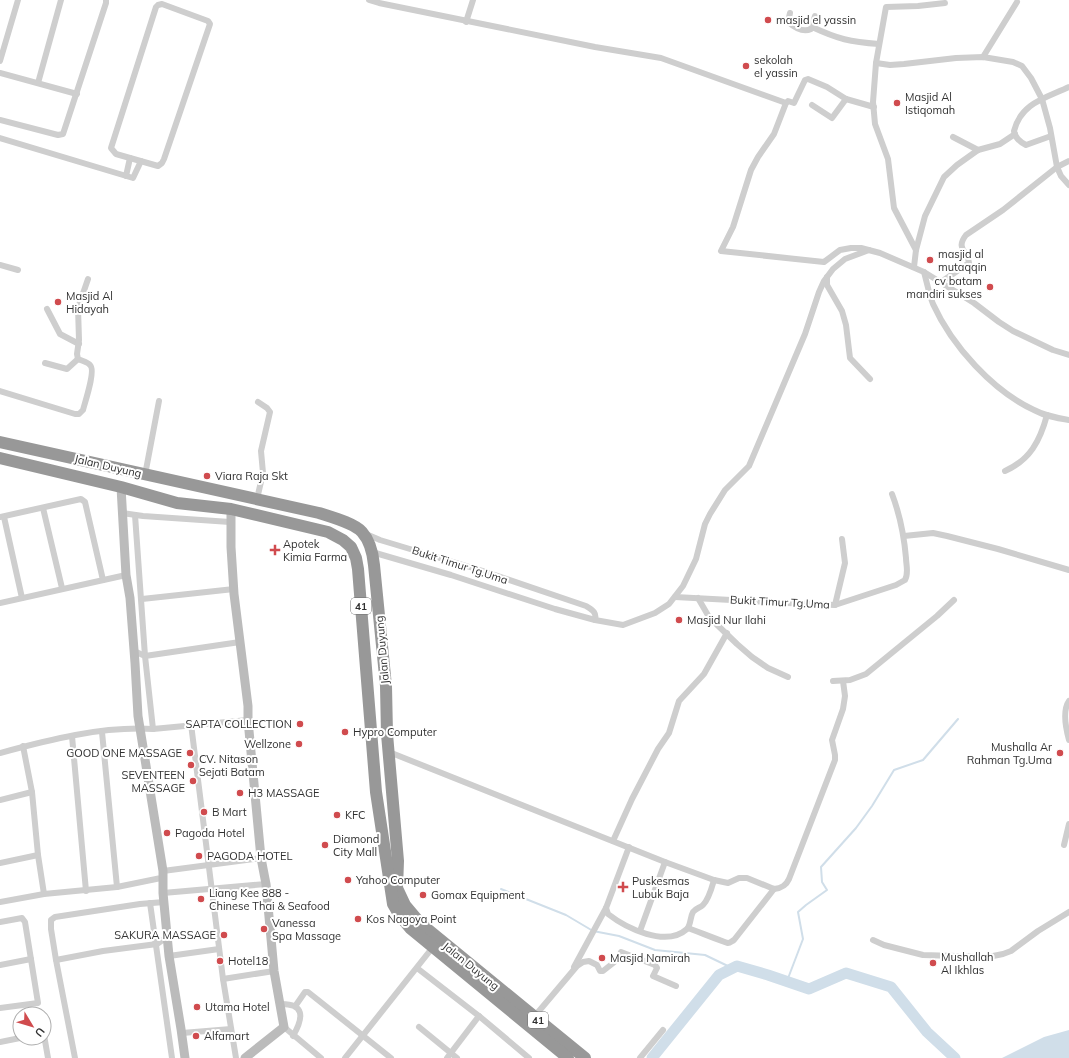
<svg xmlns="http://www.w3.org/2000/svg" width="1069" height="1058" font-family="Mulish,sans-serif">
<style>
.water{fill:#d0dee9}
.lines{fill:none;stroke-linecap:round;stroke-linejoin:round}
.stream{stroke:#d0dee9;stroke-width:2}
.river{stroke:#d0dee9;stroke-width:11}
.street{stroke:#cecece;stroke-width:6}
.secondary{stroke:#bbb;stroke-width:9}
.highway{stroke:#989898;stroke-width:12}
.poi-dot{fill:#d04b4e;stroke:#fff;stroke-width:1.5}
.labels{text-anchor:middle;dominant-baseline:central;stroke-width:4;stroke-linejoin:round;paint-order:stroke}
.shield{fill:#fff;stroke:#6f6f6f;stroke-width:1}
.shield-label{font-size:10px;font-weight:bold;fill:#313131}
.poi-label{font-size:11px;fill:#313131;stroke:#fff;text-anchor:start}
.street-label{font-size:11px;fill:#313131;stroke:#fff}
</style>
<rect width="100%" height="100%" fill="#fff"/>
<polygon class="water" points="1069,1030 1069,1058 1002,1058 1044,1037"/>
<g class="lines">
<g class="stream">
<polyline points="501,889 566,915 593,931 619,936 655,950 705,955 732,968"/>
<polyline points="787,981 803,939 798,912 806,905 827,890 822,882 821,867 856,828 872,806 894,770 923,760 958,719"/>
</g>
<polyline class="river" points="652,1058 719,975 737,966 768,975 809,989 846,973 891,987 927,1032 955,1058"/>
<g class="street">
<polyline points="369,0 379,3 595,47 661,58 786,103 788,101 794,103 805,80 808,79 827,87 846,99 874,107"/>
<polygon points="162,4 208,21 210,24 164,159 162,163 158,166 116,154 111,148 156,7 158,5"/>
<path d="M790,13L788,22C795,28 803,33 811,29L815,16"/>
<polyline points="466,22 473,0"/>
<path d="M812,27C838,39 850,42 879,44"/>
<polyline points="983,57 1017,2"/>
<polyline points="0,61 18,0"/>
<polyline points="876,63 890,65 904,64 956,58 983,57 1013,62 1022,66 1031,78 1042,99 1050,128 1057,167 1061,176 1069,185"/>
<polyline points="0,73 77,94"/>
<polyline points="38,83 61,0"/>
<polyline points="786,103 774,134 758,157 751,170 733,227 721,251 824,262 840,250 851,248 861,248 880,253 924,272 974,303 999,322 1013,331 1053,350 1069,355"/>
<polyline points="812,105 832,118 846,99"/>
<polyline points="0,120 58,135 63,134 106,3 106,0"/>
<path d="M1051,136L1026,145C1020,142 1015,138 1014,131C1021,103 1046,98 1069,87"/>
<polyline points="953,137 978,150"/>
<polyline points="0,138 133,178 141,161"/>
<polyline points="126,176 130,158"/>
<polyline points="916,250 894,208 888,159 875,124 873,102 876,63 886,7 918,6 945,3"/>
<polyline points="0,265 18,270"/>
<polyline points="914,267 916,250 925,216 944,177 957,165 978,150 1000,144 1015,134"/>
<path d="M924,272C927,283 929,294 933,304C952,346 993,391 1034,410C1045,416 1057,418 1069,420"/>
<polyline points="827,277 827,285 842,311 846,325 850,358 870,379"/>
<path d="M941,282L969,263C968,251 955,249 966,235L1003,210L1057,167L1069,161"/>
<polyline points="47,309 60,334 79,344"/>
<polyline points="45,363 67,369 78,359"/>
<path d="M0,391L75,414H79L83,410C85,402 96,370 90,365C88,362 82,361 78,359L77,354L79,340L78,308L88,279"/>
<path d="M1005,471C1030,460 1040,441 1047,415"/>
<polyline points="145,475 159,401"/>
<polyline points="257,499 263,473 261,451 270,412 267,408 258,402"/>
<polyline points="43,508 62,588"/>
<polyline points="122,513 143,516 230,522"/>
<polyline points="135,515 145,656 153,729"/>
<polyline points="0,517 81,499 85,502 103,580"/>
<polyline points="4,517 22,598"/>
<path d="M366,534L380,540L483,571L586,606C592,610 597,612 595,620"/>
<polyline points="904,536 933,533 947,536 998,549 1069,570"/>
<polyline points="372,552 451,575 555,609 595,620 623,625 655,613 669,604 683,586 696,559 705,524 710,514 725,490 749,466 805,334 819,292 824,281 833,269 845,259 869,250"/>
<path d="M675,597L787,603L835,605L896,585L905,580C909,573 906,565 906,558C904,535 900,515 892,494"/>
<polyline points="698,598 709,617 737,644 752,657 768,668 788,677"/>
<polyline points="142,599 234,589"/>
<polyline points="0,603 126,575"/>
<polyline points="835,605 845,563 842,539"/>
<polyline points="134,651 145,656 240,642"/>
<polyline points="833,681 850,680 866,674 937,616 954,600"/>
<path d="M1069,701C1062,711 1066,729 1069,740"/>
<polyline points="191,724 223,979 236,1058"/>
<polyline points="102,732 117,887"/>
<polyline points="72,736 86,891"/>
<polyline points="23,746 32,792 38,855 44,894"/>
<path d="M389,752L665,862L714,880L728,883L739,878H747L774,889C781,888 786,886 789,879L835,760V755L832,740L843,709L845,696L843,681"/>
<path d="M0,753C48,740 102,726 153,729L248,720"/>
<polyline points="0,800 32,792"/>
<polyline points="613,841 632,799 658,749 669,733 679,701 704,674 727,633"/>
<polyline points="1064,845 1069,824"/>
<polyline points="0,863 38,855"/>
<polyline points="163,871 261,858"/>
<polyline points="163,893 266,884"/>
<polyline points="0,902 44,894 117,887 161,878 163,875"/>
<polyline points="150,903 172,1058"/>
<path d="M606,908L608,914C626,928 666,948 687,929C691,925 690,917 693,912C696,908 700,908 703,905C709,899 712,887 714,880"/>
<polyline points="0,922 22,918 25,922 38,1003 0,1008"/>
<path d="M688,928C694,930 726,943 728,943C730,943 732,941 734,940L774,889"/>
<polyline points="640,931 665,862"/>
<polyline points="873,940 884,945 923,955 988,957 1003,954 1011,951 1038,931 1069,912"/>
<polyline points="169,956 219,949"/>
<polyline points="56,960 103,951 157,944 167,937"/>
<polyline points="0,965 31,959"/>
<polyline points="574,967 606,908 629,847"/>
<polyline points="417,968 479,1016 529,1058"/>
<polyline points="223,979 274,971"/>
<path d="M279,1004C305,1003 304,1017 293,1036"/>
<polyline points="296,1005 305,992 308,992 391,1058"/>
<polyline points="534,1017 577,966 583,962 589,961 597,965 600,971 603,971 617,960 621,952 655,965 657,968 653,976 676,986"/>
<polyline points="284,1027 321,1058"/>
<polyline points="419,1027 457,1058"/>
<polyline points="182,1033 231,1029"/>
<polyline points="44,1035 48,1058"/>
<polyline points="0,1042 20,1038"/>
<polyline points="75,1058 56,960 51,929 51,920 55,917 140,904 164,902"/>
<polyline points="345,1058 433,947"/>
<polyline points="447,1058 479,1016"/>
<polyline points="640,1058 663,1030"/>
</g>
<g class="secondary">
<polyline points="121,487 126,575 130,598 135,663 138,716 163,871 163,893 169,956 181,1029 185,1058"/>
<polyline points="231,509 231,547 234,594 248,706 248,720 261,858 266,884 274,971 284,1027 245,1058"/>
</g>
<g class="highway">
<path d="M0,442L319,513C331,517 354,523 362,532C370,541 373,554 374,565L386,686L387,734L398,861L397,888L405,905L421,924L585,1058"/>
<polyline points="0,458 121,487 177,503 231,509 328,532 343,540 351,547 356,558 358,569 376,792 393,904 400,916 410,928 568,1058"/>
</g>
</g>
<g class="poi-dot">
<circle cx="768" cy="20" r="4"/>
<circle cx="746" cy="66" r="4"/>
<circle cx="897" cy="103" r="4"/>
<circle cx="930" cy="260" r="4"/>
<circle cx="990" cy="287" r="4"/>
<circle cx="58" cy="302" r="4"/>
<circle cx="207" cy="476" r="4"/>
<path d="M273 544h4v4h4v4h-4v4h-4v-4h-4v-4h4z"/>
<circle cx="679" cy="620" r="4"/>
<circle cx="300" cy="724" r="4"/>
<circle cx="345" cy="732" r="4"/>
<circle cx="299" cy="744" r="4"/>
<circle cx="190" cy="753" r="4"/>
<circle cx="1060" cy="753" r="4"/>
<circle cx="191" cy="765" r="4"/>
<circle cx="193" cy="781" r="4"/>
<circle cx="240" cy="793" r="4"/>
<circle cx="204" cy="812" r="4"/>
<circle cx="337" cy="815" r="4"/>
<circle cx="167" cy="833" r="4"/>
<circle cx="325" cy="845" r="4"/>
<circle cx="199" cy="856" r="4"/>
<circle cx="348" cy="880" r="4"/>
<path d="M621 881h4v4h4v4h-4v4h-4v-4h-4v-4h4z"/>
<circle cx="423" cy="895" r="4"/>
<circle cx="201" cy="899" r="4"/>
<circle cx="358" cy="919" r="4"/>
<circle cx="264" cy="929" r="4"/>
<circle cx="224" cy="935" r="4"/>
<circle cx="602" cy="958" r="4"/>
<circle cx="220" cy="961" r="4"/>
<circle cx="933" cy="963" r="4"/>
<circle cx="197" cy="1007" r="4"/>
<circle cx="196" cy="1036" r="4"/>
</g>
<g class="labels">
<g class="shield">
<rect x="351" y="598" width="20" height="16" rx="3"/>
<rect x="528" y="1012" width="20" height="16" rx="3"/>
</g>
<g class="shield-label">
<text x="361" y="606">41</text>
<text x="538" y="1020">41</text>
</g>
<g class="poi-label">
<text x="776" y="20">masjid el yassin</text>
<text x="754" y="60">sekolah<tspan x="754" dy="13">el yassin</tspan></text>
<text x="905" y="97">Masjid Al<tspan x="905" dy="13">Istiqomah</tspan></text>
<text x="938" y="254">masjid al<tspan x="938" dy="13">mutaqqin</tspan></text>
<text x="982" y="281" text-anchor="end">cv batam<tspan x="982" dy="13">mandiri sukses</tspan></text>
<text x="66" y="296">Masjid Al<tspan x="66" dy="13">Hidayah</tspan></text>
<text x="215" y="476">Viara Raja Skt</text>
<text x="283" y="544">Apotek<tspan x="283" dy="13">Kimia Farma</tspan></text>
<text x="687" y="620">Masjid Nur Ilahi</text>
<text x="292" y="724" text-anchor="end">SAPTA COLLECTION</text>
<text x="353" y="732">Hypro Computer</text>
<text x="291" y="744" text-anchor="end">Wellzone</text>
<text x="1052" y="747" text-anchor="end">Mushalla Ar<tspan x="1052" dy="13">Rahman Tg.Uma</tspan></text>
<text x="182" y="753" text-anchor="end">GOOD ONE MASSAGE</text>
<text x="199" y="759">CV. Nitason<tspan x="199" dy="13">Sejati Batam</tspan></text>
<text x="185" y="775" text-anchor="end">SEVENTEEN<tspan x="185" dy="13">MASSAGE</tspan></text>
<text x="248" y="793">H3 MASSAGE</text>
<text x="212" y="812">B Mart</text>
<text x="345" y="815">KFC</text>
<text x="175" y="833">Pagoda Hotel</text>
<text x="333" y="839">Diamond<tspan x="333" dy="13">City Mall</tspan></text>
<text x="207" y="856">PAGODA HOTEL</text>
<text x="356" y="880">Yahoo Computer</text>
<text x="632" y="881">Puskesmas<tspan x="632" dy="13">Lubuk Baja</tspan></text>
<text x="209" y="893">Liang Kee 888 -<tspan x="209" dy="13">Chinese Thai &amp; Seafood</tspan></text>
<text x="431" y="895">Gomax Equipment</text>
<text x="366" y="919">Kos Nagoya Point</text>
<text x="272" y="923">Vanessa<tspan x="272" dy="13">Spa Massage</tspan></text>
<text x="216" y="935" text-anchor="end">SAKURA MASSAGE</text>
<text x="941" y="957">Mushallah<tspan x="941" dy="13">Al Ikhlas</tspan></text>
<text x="610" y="958">Masjid Namirah</text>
<text x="228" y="961">Hotel18</text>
<text x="205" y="1007">Utama Hotel</text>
<text x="204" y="1036">Alfamart</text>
</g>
<g class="street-label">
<text transform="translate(108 466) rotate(13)">Jalan Duyung</text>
<text transform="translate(460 565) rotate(18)">Bukit Timur Tg.Uma</text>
<text transform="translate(780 602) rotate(3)">Bukit Timur Tg.Uma</text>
<text transform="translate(382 650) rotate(-95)">Jalan Duyung</text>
<text transform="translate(471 966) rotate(39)">Jalan Duyung</text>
</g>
</g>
<g transform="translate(32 1026) rotate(128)"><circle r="19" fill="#ffffff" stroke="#adadad"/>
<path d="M0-3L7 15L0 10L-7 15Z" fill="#d04b4e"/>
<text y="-6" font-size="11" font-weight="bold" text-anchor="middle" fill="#313131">U</text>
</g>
</svg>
